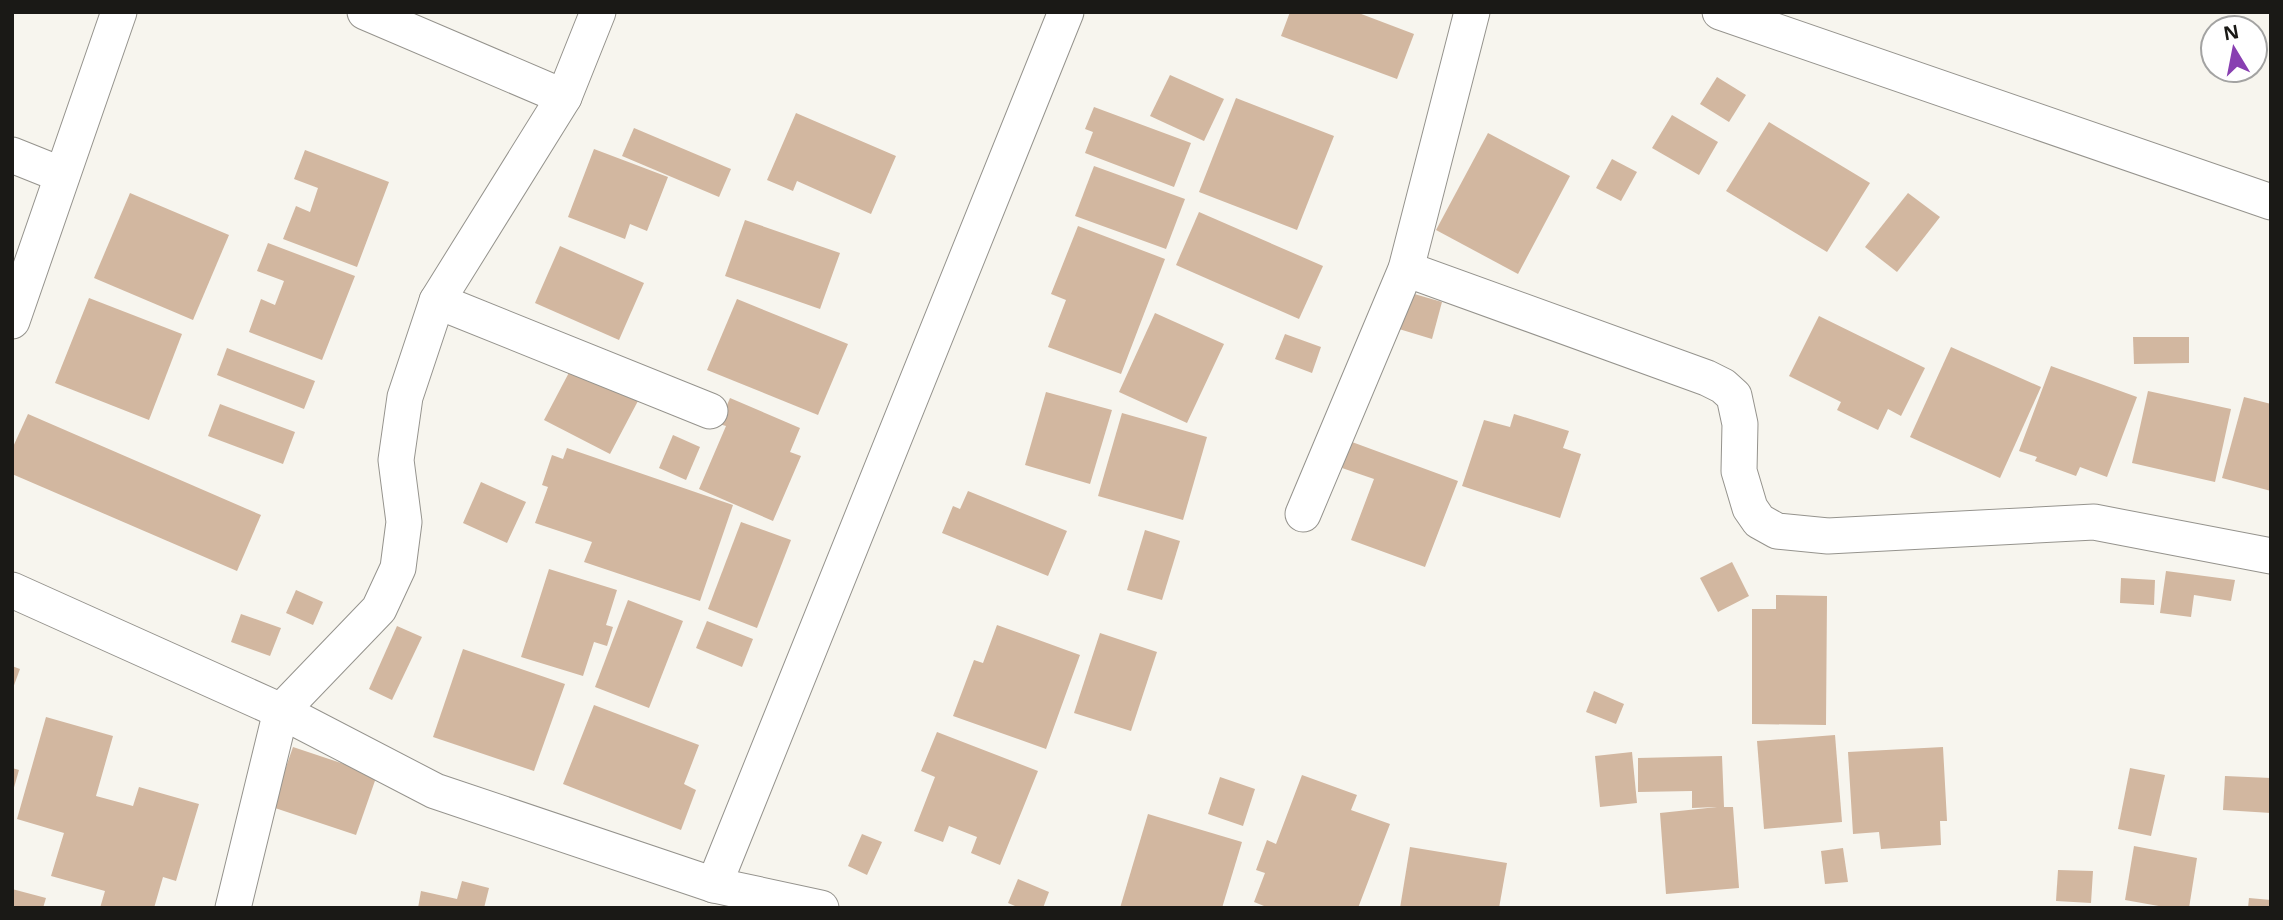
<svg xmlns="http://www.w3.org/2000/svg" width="2283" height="920" font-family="'Noto Sans',sans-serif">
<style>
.building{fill:#d2b7a0}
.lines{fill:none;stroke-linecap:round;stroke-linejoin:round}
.minor-casing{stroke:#95938d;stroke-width:37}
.minor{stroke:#fff;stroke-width:35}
</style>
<rect width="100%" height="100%" fill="#f7f5ee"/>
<g class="building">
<polygon points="1290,12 1356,12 1414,34 1397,79 1281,36"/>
<polygon points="1170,75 1224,99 1204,141 1150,116"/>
<polygon points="1717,77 1746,95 1729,122 1700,104"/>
<polygon points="1236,98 1334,136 1297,230 1199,192"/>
<polygon points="1094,107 1191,143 1174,187 1085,153 1093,132 1085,129"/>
<polygon points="796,113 896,156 871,214 797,181 793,191 767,180"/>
<polygon points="1672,115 1718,142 1699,175 1652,148"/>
<polygon points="1769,122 1870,183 1827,252 1726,191"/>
<polygon points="634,128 731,169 719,197 622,156"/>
<polygon points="1488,133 1570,176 1518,274 1436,230"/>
<polygon points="594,149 668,177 647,231 630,224 625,239 568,217"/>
<polygon points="305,150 389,182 357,267 283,239 296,206 310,212 318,188 294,179"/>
<polygon points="1612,159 1637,172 1621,201 1596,188"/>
<polygon points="1094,166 1185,199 1166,249 1075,216"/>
<polygon points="130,193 229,235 193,320 94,278"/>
<polygon points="1908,193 1940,217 1897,272 1865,247"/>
<polygon points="1199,212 1323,266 1299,319 1176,265"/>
<polygon points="745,220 840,253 820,309 725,276"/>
<polygon points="1078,226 1165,259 1121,374 1048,347 1066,300 1051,294"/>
<polygon points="268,243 355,276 322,360 249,332 261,299 275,305 284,281 257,271"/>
<polygon points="560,246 644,283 619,340 535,303"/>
<polygon points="1411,293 1442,302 1432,339 1399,329"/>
<polygon points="89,298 182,334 149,420 55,383"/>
<polygon points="737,299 848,344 818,415 707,370"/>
<polygon points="1155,313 1224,344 1187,423 1119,392"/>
<polygon points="1819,316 1925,368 1901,416 1888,409 1878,430 1837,410 1841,402 1789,376"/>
<polygon points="1285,334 1321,347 1312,373 1275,359"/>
<polygon points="2133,337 2189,337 2189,363 2134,364"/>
<polygon points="1951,347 2041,387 2000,478 1910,437"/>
<polygon points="227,348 315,381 304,409 217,375"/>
<polygon points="573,365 639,399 610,454 544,420"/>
<polygon points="2051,366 2137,397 2107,477 2080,467 2076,476 2035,461 2037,457 2019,451"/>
<polygon points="2148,391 2231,409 2215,482 2132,463"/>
<polygon points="1046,392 1112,410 1090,484 1025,465"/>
<polygon points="2244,397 2271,404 2271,491 2222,478"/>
<polygon points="730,398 800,428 790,452 801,456 773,521 699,489 726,426 719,424"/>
<polygon points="220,404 295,432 283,464 208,436"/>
<polygon points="1122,413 1207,437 1183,520 1098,496"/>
<polygon points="28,414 261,515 237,571 12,474 12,449"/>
<polygon points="1514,414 1569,431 1563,448 1581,454 1560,518 1462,486 1484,420 1510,427"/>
<polygon points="673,435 700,447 686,480 659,468"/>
<polygon points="1352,442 1458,481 1425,567 1351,540 1374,479 1342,468"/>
<polygon points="567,448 733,505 700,601 584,562 592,542 535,523 548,487 542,485 552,455 563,459"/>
<polygon points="481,482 526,502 507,543 463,523"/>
<polygon points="968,491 1067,531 1048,576 942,533 953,506 960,509"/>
<polygon points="741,522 791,540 757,628 708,609"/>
<polygon points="1145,530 1180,541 1162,600 1127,590"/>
<polygon points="1732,562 1749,596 1718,612 1700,578"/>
<polygon points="549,569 617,590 606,625 613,627 607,646 594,642 583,676 521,657"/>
<polygon points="2166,571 2235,580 2231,601 2194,595 2191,617 2160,613"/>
<polygon points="2121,578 2155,580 2154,605 2120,603"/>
<polygon points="296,590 323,602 313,625 286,613"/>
<polygon points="1776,595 1827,596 1826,725 1752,724 1752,609 1776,609"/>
<polygon points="628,600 683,621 649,708 595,687"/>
<polygon points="241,614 281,628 270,656 231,642"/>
<polygon points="707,621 753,639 742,667 696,648"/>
<polygon points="997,625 1080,655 1046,749 953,716 974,660 983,663"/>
<polygon points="397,626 422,637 392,700 369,689"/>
<polygon points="1100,633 1157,652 1131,731 1074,713"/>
<polygon points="463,649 565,684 534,771 433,737"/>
<polygon points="12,666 20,669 13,688 12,688"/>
<polygon points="1594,691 1624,704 1616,724 1586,712"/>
<polygon points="594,705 699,745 684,784 696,790 681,830 563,784"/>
<polygon points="46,717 113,736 96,796 133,806 139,787 199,804 176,881 163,877 154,908 100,908 105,891 51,876 64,833 17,819"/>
<polygon points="937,732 1038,771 1000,865 971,853 977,837 949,826 943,842 914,831 935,777 921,771"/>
<polygon points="1835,735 1842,822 1764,829 1757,741"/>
<polygon points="293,747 377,775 356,835 272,807"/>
<polygon points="1943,747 1947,821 1940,821 1941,845 1881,849 1879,832 1853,834 1848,752"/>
<polygon points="1632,752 1637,803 1600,807 1595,756"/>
<polygon points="1722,756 1724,807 1733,807 1739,888 1666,894 1660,813 1717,807 1692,808 1692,791 1638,792 1638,758"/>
<polygon points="12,768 19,770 13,791 12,791"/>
<polygon points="2130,768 2165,775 2151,836 2118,829"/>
<polygon points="1302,775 1357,795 1351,810 1390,824 1358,908 1269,908 1254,902 1265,873 1256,870 1267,840 1276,844"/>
<polygon points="2225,776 2271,778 2271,813 2223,810"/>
<polygon points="1220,777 1255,789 1243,826 1208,814"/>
<polygon points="1148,814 1242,842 1222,908 1120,908"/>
<polygon points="862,834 882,842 867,875 848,866"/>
<polygon points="2134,846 2197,858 2189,908 2170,908 2125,900"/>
<polygon points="1410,847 1507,863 1499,908 1400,908"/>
<polygon points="1843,848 1848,882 1825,884 1821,851"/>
<polygon points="2058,870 2093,871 2091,903 2056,901"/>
<polygon points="1018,879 1049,892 1043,908 1020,908 1008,903"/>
<polygon points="462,881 489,888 484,908 418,908 421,891 457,899"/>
<polygon points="12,889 46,898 43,908 12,908"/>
<polygon points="2249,898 2271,900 2271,908 2248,908"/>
</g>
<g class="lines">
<g class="minor-casing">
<g id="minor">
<polyline points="365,12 564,97"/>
<polyline points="1720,12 2271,202"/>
<polyline points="12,155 62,175"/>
<polyline points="1406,269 1707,378 1723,386 1734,396 1740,424 1739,471 1750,508 1759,521 1777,531 1828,536 2094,522 2271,556"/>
<polyline points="437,301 710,411"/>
<polyline points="12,321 119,12"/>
<polyline points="1303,514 1406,269 1472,12"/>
<polyline points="12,590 281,711 435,791 714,885 821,908"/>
<polyline points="714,885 1066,12"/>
<polyline points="233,908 281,711 379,609 398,568 404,522 396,460 405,397 437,301 564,97 598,12"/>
</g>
</g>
<use href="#minor" class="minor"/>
</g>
<rect width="2283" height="920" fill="none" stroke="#1a1916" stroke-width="28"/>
<g transform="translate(2234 49) rotate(350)"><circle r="33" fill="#ffffff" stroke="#a3a3a2" stroke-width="2"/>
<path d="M0-5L12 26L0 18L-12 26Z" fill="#883fb1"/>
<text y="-10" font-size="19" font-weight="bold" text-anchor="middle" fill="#1a1916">N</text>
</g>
</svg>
